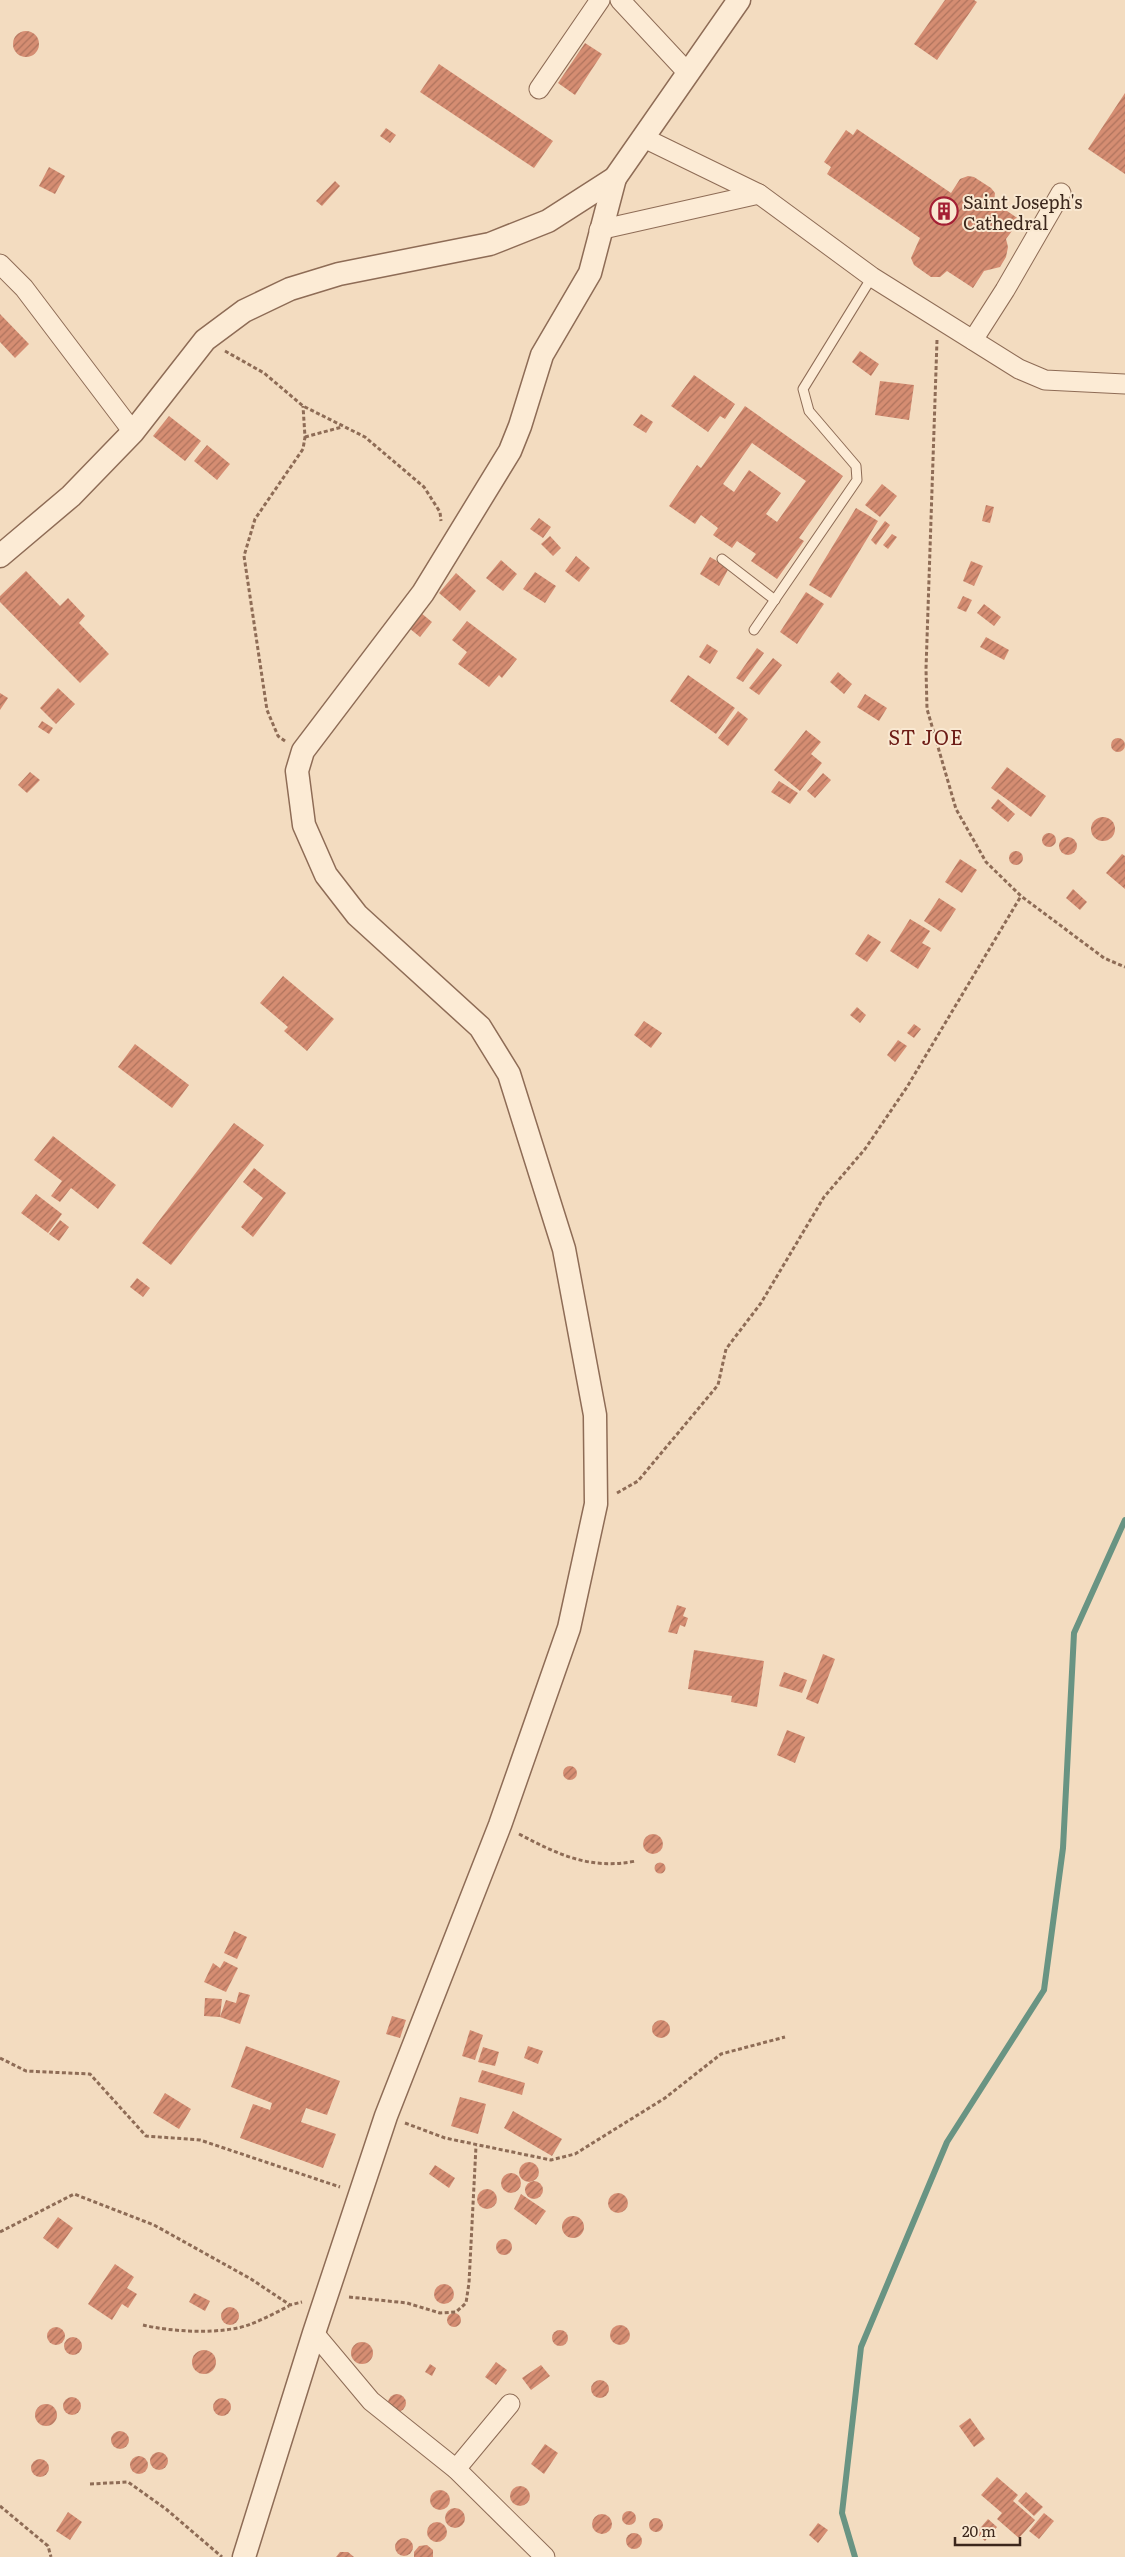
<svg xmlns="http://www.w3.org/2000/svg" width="1125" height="2557" font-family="Literata,serif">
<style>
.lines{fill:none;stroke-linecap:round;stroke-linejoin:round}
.stream{stroke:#699483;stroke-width:6}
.building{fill:url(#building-hatch);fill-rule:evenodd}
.service-casing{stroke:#8e6c56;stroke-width:11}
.minor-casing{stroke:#8e6c56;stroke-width:21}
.tertiary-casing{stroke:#8e6c56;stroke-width:25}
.path{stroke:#8e6c56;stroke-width:3;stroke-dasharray:4 2.5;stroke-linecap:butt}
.service{stroke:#fcebd5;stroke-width:9}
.minor{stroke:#fcebd5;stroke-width:19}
.tertiary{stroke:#fcebd5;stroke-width:22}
.labels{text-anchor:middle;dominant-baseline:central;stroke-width:4;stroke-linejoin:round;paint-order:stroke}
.poi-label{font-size:18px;fill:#3c271c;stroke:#f9e8d1;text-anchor:start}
.quarter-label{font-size:20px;letter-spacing:1px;fill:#6d1c16;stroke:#f9e8d1}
</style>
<defs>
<pattern id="building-hatch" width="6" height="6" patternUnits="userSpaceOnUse" patternTransform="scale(1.25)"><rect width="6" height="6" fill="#d58d72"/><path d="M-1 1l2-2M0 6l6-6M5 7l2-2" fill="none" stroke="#ae735d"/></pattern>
</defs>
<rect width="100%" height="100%" fill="#f3dcc0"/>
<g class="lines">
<polyline class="stream" points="855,2557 842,2513 861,2347 947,2142 1044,1990 1063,1848 1074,1633 1125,1520"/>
</g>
<g class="building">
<polygon points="945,0 974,0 977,2 937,60 914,44"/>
<circle cx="26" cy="44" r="13"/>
<polygon points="585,43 602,54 575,95 558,83"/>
<polygon points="439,64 553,141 534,168 420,92"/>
<polygon points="1125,93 1125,174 1088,149"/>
<polygon points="386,128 396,135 390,143 380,136"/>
<polygon points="857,129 951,193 960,179 968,176 974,177 991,188 995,193 994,202 1020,220 1006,239 1008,247 1006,257 1000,267 984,271 973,288 947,271 940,277 931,277 914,265 911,258 920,238 827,174 831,167 824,162 846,130 853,135"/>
<polygon points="49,167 65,176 55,194 39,186"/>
<polygon points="335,181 340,186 322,206 316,201"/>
<polygon points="0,314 29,344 15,358 0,342"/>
<polygon points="860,351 879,364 871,376 852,362"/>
<polygon points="694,375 735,404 725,419 720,416 708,432 671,406"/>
<polygon points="880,381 914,385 909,420 875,415"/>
<path d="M745,406L843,476L799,538L804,541L777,579L751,561L756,554L737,541L732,548L713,535L718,528L701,515L695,524L669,506L697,465L701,468ZM752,443L806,481L777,522L766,514L781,493L749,470L734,492L723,484Z"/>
<polygon points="641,414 653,422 646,433 633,425"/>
<polygon points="169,416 201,441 185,461 153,436"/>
<polygon points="207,445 230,464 217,480 194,461"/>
<polygon points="882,484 897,496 880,517 865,505"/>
<polygon points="986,505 994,507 990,523 982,521"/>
<polygon points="856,508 878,521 831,598 809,585"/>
<polygon points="539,518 551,527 543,538 530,529"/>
<polygon points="885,521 890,525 876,545 871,540"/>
<polygon points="892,534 897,537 888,549 883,545"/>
<polygon points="550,536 561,548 553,556 541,544"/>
<polygon points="576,556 590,568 579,582 565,571"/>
<polygon points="710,557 729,568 719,586 700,574"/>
<polygon points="501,560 517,574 503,591 486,578"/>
<polygon points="971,561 983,566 974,586 963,581"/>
<polygon points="26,571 60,606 68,598 85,616 79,623 109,654 80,683 0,602 0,596"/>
<polygon points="535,572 556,586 545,603 523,589"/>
<polygon points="456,573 476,591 460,611 439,593"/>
<polygon points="806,592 824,604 797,644 780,632"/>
<polygon points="963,596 972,600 966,612 957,608"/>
<polygon points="984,604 1001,617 994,626 977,613"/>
<polygon points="421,613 432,622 420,637 409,628"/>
<polygon points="467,621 517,659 502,678 499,675 489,687 458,664 467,652 452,640"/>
<polygon points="986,637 1009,650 1004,660 980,647"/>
<polygon points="707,644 718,651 710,664 699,657"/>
<polygon points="757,648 764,653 743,682 736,678"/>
<polygon points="773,658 782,665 759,695 749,688"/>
<polygon points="838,672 852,684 844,694 830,682"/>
<polygon points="688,675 735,708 716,734 670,701"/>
<polygon points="58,688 75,704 56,724 40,708"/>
<polygon points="0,693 8,698 0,710"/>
<polygon points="865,694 887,708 879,721 857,707"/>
<polygon points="738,711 748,719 728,746 718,738"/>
<polygon points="42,721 53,728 49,734 38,727"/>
<polygon points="806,730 821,742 811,754 822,763 800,791 774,770"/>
<circle cx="1118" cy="745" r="7"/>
<polygon points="1007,767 1046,796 1031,817 991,788"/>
<polygon points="30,772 40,780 27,793 18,785"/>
<polygon points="823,773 831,780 815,798 807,791"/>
<polygon points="779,781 798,793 790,804 771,792"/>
<polygon points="998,799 1015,814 1008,822 991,808"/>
<circle cx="1103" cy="829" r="12"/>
<circle cx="1049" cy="840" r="7"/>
<circle cx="1068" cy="846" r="9"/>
<circle cx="1016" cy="858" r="7"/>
<polygon points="1122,854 1125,856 1125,889 1106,873"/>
<polygon points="960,859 977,870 962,893 945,882"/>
<polygon points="1073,889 1087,902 1080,910 1066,898"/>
<polygon points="939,898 956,909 941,932 924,921"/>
<polygon points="910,919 930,931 922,943 931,948 918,969 890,951"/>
<polygon points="868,934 881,942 867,962 855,954"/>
<polygon points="283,976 334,1019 307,1051 284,1031 288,1027 260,1003"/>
<polygon points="857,1007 866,1015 860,1023 850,1015"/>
<polygon points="644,1021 662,1033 651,1048 634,1035"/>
<polygon points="914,1024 921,1029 914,1038 907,1033"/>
<polygon points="898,1040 907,1046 895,1062 887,1055"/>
<polygon points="135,1044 189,1085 172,1108 118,1067"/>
<polygon points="234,1123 264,1145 171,1265 142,1243"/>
<polygon points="53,1136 116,1185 98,1209 71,1188 60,1202 51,1196 62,1181 34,1160"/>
<polygon points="254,1168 286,1193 253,1237 241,1227 263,1198 243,1182"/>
<polygon points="36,1194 62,1214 48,1233 21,1213"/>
<polygon points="60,1220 69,1227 59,1241 49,1234"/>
<polygon points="137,1278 150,1288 143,1297 130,1287"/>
<polygon points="677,1605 686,1608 683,1616 688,1618 685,1627 680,1625 677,1634 668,1632"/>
<polygon points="694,1650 764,1661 757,1707 731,1702 732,1696 688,1689"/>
<polygon points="823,1654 835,1659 818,1704 806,1699"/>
<polygon points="784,1672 807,1680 802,1693 779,1686"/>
<polygon points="787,1730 805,1737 795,1763 777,1755"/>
<circle cx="570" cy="1773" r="7"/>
<circle cx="653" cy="1844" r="10"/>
<circle cx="660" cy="1868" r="5.5"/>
<polygon points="234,1931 247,1937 237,1959 224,1953"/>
<polygon points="224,1961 238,1968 226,1992 204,1982 213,1963 220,1968"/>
<polygon points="239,1992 250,1995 240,2024 220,2017 204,2016 205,1998 222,1999 220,2017 226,2000 236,2003"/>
<polygon points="392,2016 406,2020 400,2038 386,2034"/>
<circle cx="661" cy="2029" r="9"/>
<polygon points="470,2030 483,2035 475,2060 462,2056"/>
<polygon points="246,2046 340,2081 327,2115 306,2108 301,2122 336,2134 323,2168 240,2138 253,2104 270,2110 272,2103 231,2087"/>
<polygon points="528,2046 543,2051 538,2064 524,2058"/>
<polygon points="483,2047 499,2052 495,2066 478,2062"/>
<polygon points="482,2070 525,2083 522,2095 478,2082"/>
<polygon points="165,2093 191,2109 179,2129 153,2113"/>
<polygon points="460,2097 486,2104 478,2134 451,2126"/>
<polygon points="513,2111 562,2139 552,2156 504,2128"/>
<circle cx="529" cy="2172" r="10"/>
<polygon points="435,2165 455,2178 449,2188 429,2174"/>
<circle cx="511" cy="2183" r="10"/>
<circle cx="534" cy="2190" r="9"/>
<circle cx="487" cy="2199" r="10"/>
<circle cx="618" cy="2203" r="10"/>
<polygon points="521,2194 546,2211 536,2225 514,2209"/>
<circle cx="573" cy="2227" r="11"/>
<polygon points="58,2217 73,2228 58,2249 43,2238"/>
<circle cx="504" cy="2247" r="8"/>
<polygon points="115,2264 134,2277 127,2288 137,2294 128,2308 122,2304 112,2320 88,2304"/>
<circle cx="444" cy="2294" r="10"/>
<polygon points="194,2293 210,2301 205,2311 189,2302"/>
<circle cx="230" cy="2316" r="9"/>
<circle cx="454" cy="2320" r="7"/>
<circle cx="620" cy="2335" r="10"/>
<circle cx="56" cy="2336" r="9"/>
<circle cx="560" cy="2338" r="8"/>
<circle cx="73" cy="2346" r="9"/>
<circle cx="362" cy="2353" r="11"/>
<circle cx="204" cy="2362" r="12"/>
<polygon points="496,2362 507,2370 496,2385 485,2377"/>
<polygon points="430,2364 436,2368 432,2376 425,2372"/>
<polygon points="541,2365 550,2376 531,2390 522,2378"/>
<circle cx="600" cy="2389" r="9"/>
<circle cx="397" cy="2403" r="9"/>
<circle cx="72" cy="2406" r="9"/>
<circle cx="222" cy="2407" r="9"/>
<circle cx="46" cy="2415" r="11"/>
<polygon points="970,2418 985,2439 974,2447 959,2426"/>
<circle cx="120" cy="2440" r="9"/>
<polygon points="545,2444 558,2453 544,2474 531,2464"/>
<circle cx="159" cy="2461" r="9"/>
<circle cx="139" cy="2465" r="9"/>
<circle cx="40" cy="2468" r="9"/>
<polygon points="997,2477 1018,2495 1013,2501 1035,2520 1019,2538 997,2519 1002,2513 981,2495"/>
<circle cx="520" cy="2496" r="10"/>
<circle cx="440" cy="2500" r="10"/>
<polygon points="1026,2492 1043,2507 1034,2516 1018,2501"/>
<circle cx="455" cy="2518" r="10"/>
<circle cx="629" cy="2518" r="7"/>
<polygon points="68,2512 82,2522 70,2540 56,2531"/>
<polygon points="1044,2513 1054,2521 1039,2539 1029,2531"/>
<circle cx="602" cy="2524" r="10"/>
<circle cx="656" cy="2525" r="7"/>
<polygon points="988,2519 997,2527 985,2541 976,2533"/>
<circle cx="437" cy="2532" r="10"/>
<polygon points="818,2523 828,2530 818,2543 809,2535"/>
<circle cx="634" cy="2541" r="8"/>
<circle cx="404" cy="2547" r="9"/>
<polygon points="427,2545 433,2550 433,2557 414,2557 414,2552 419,2546"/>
<polygon points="340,2552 348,2552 354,2557 336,2557"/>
</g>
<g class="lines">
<g class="service-casing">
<g id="service">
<polyline points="722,559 775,600"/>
<polyline points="754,630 857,480 856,466 809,411 803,389 872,277"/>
</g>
</g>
<g class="minor-casing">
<g id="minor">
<polyline points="620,0 687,72"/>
<polyline points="539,89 600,0"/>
<polyline points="644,138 759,194 872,277 1019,369 1045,380 1125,384"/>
<polyline points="599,230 759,194"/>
<polyline points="0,264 24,288 133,432"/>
<polyline points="973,340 1005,290 1061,193"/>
<polyline points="314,2333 371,2401 456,2469 545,2557"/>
<polyline points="456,2469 510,2404"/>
</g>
</g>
<g class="tertiary-casing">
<g id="tertiary">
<polyline points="0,556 71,496 133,432 205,340 244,311 290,289 339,274 490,244 548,221 615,178 739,0"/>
<polyline points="244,2557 314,2333 386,2116 500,1825 569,1628 596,1504 595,1415 564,1249 509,1074 480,1027 357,915 326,875 304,825 297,771 303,751 423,593 510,451 520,426 542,355 590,273 615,178"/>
</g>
</g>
<g class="path">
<polyline points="937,340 926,669 927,709 956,809 986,862 1021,896 1104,958 1125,967"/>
<polyline points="225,351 264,373 303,406 365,437 424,487 440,512 441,521"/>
<polyline points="305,437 342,427"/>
<polyline points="285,741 278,736 267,710 244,556 255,519 303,449 305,437 303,406"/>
<polyline points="617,1493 638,1481 718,1385 726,1349 761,1303 824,1197 865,1149 907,1087 1021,896"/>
<path d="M519,1834C559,1855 590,1870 636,1861"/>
<polyline points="0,2058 26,2071 90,2074 146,2136 200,2140 340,2187"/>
<polyline points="405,2123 445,2138 551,2160 575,2154 665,2098 721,2054 785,2037"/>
<polyline points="0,2232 74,2194 154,2225 251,2279 290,2305 302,2302"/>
<polyline points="349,2297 407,2303 440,2313 456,2312 466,2303 469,2283 476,2146"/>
<path d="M143,2325C172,2332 223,2335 251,2324C264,2319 277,2312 289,2306"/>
<polyline points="90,2484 128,2482 166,2509 222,2557"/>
<polyline points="0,2506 48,2546 51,2557"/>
</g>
<use href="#service" class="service"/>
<use href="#minor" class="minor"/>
<use href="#tertiary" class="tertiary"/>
</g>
<defs>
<g id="building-ring" transform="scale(1.4375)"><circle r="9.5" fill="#f9e8d1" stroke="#a41f34" stroke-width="1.5"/><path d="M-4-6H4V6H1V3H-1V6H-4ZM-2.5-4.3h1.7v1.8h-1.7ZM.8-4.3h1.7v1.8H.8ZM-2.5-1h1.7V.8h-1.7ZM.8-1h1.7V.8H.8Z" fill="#a41f34"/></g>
</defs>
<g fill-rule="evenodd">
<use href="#building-ring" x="944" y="211"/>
</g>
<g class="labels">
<g class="poi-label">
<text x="963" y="201">Saint Joseph's<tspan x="963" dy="21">Cathedral</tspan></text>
</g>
<g class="quarter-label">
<text x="926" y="736">ST JOE</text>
</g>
</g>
<path d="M955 2537v8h65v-8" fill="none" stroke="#3c271c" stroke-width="2.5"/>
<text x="962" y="2537" font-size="15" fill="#3c271c" stroke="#f9e8d1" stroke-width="4" paint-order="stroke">20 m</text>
</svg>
